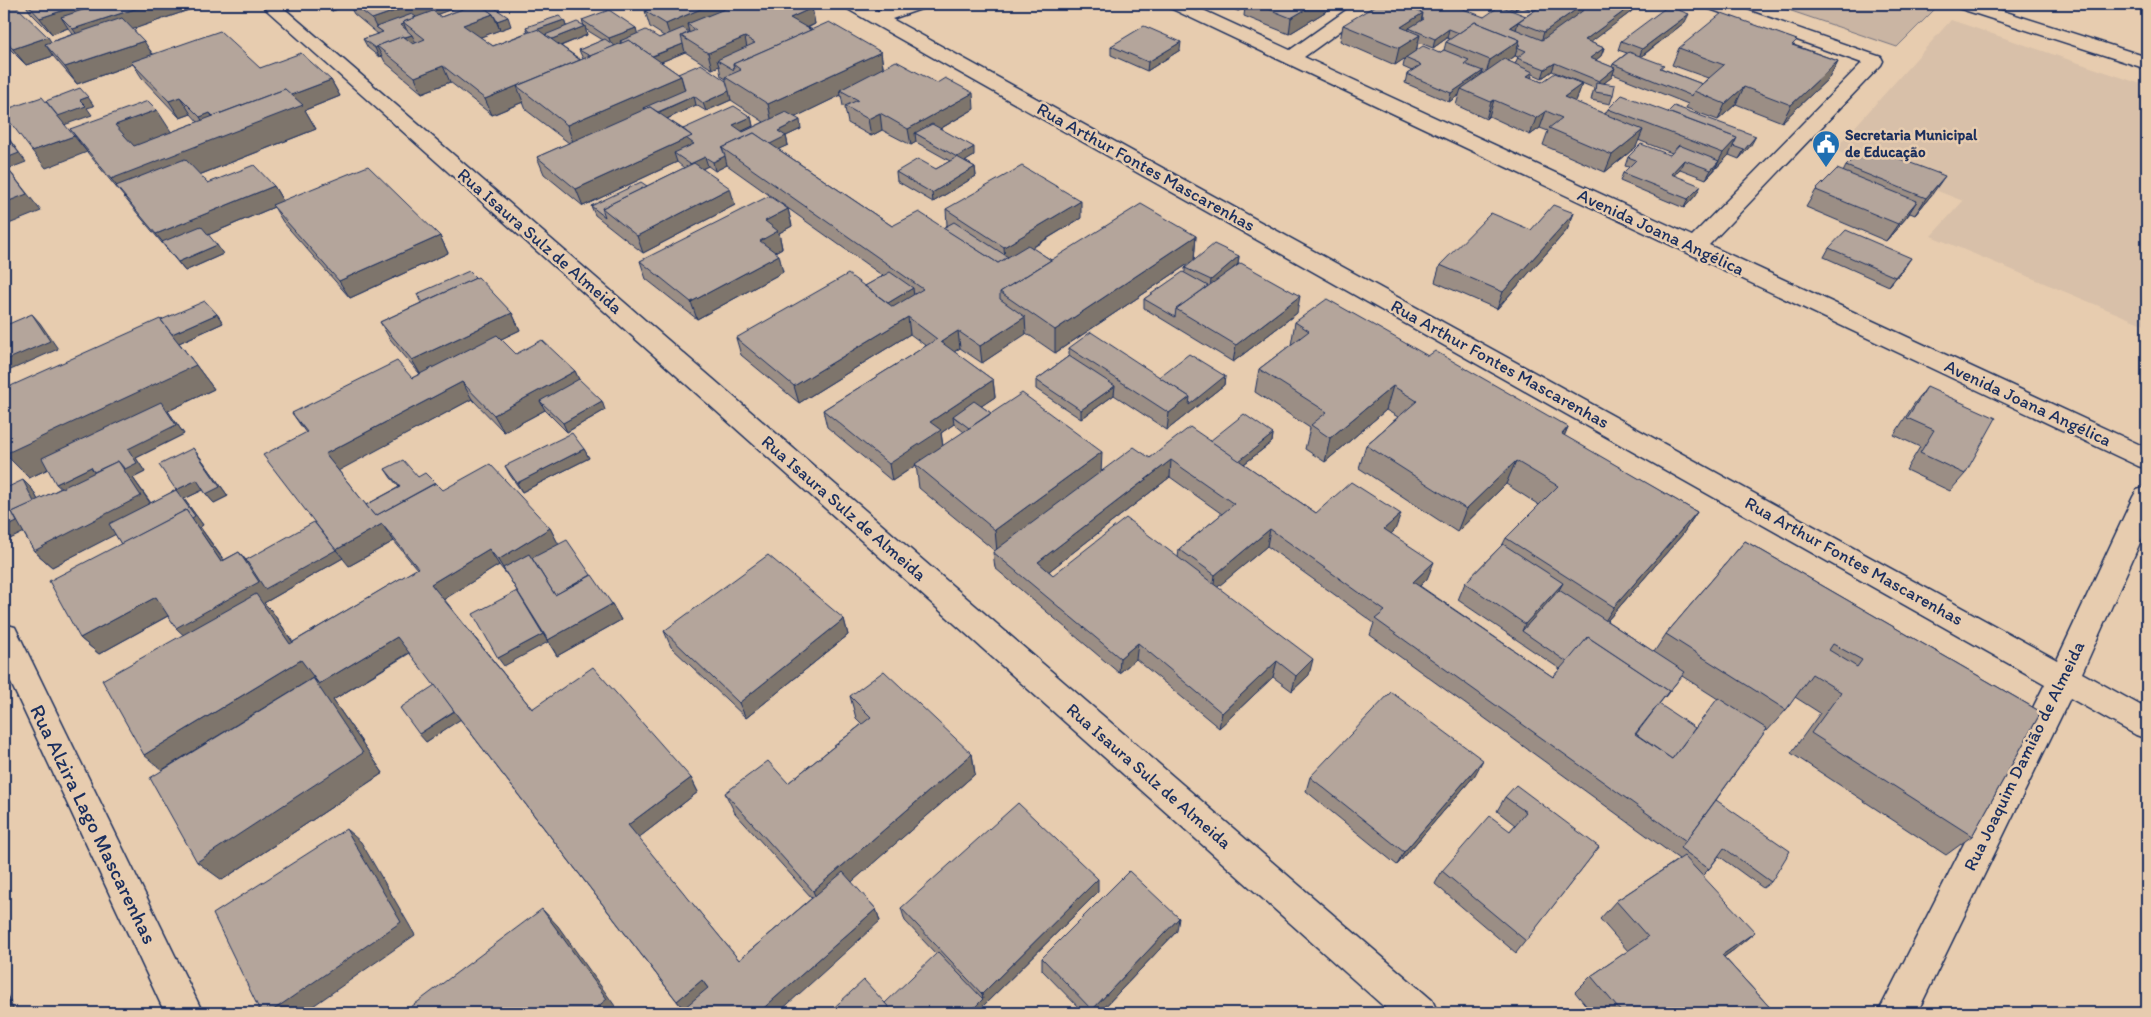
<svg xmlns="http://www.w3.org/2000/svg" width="2151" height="1017" font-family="Itim,sans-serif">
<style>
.built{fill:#d8c0a9}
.green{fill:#cab5a3;stroke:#727280}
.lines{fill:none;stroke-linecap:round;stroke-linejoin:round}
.minor-casing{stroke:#1b2f5e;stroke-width:3}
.minor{fill:#e7ccaf;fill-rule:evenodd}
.wall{fill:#9b8e85;stroke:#1b2f5e;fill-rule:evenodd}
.shaded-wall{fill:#7e746c;stroke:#1b2f5e}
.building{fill:#b4a59b;stroke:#1b2f5e;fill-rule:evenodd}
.labels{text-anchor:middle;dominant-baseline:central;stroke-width:5;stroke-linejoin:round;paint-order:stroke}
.far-poi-label{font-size:15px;font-weight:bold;fill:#1b2f5e;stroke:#e7ccaf;text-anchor:start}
.street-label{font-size:18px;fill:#1b2f5e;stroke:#e7ccaf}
.near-street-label{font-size:21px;fill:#1b2f5e;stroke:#e7ccaf}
</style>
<rect width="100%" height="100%" fill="#e7ccaf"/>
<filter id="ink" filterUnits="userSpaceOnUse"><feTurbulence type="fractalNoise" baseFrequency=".02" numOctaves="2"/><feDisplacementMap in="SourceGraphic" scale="10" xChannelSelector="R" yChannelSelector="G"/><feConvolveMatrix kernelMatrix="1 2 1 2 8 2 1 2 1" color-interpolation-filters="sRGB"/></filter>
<g filter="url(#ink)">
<polygon class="built" points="1951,20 2147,86 2147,326 1931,236 1963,201 1834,150"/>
<polygon class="green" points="1771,4 1920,4 1935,9 1897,47"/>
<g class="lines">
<g class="minor-casing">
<g id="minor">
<polygon points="260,4 279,4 1432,1000 1438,1013 1391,1013"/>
<polygon points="843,4 865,4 878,11 901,4 927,4 924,8 892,19 2057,660 2133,497 2137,490 2147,487 2147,527 2082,673 2147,709 2147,739 2136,735 2070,698 1917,1013 1878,1013 2045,684 870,22 846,8"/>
<polygon points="1167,4 1190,4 1290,50 1355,4 1375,4 1372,8 1304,57 1692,236 1862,63 1707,8 1704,4 1729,4 1881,57 1883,61 1881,65 1709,245 2147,448 2147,469 2138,466 1170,8"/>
<polygon points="1955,4 1981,4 2147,57 2147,69 1958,8"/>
<polygon points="4,624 15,627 203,1013 165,1013 4,668"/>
</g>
</g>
<use href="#minor" class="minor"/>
</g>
<g class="wall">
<polygon points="4,4 51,42 73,34 68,28 52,34 31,13 25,4 202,4 203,5 133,29 153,54 260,68 331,80 340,96 305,110 316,129 199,175 208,183 274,186 283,201 440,236 448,253 350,298 283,222 274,207 208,235 223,254 185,271 87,152 70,129 171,132 198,122 191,114 180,118 142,78 133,64 77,84 53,56 26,65 4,43"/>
<path d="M323,4H466L437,14L441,17L476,4L511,26L480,37L493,46L528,32L526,27L564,20L566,26H584L582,20L636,28L637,34L659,38L664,36L650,27L645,11L653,8L652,4H805L812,8L815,24L808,28L811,29L881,52L883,67L974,109L940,129L974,156L965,161L975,167L976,176L933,202L897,181L896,172L936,169L950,161L916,142L911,145L882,130L871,136L848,123L845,108L843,106L841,95L795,117L801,129L786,136L788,145L778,149L892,226L943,228L947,225L946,209L1081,218L1032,248L1051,260L1196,236L1194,260L1055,353L1026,333L982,363L960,348L954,352L993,380L995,397L981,406L991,413L1101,471L1210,441L1273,434L1272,442L1244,464L1316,513L1395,530L1391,534L1427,579L1420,586L1553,677L1560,669L1458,600L1465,583L1503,544L1506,538L1539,505L1506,484L1457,532L1359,468L1366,445L1398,417L1386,410L1325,462L1305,449L1310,428L1255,392L1259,369L1291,345L1295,322L1428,356L1568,427L1564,436L1697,512L1682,535L1607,621L1654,652L1666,634L1745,541L2041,712L1972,836L1946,855L1791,753L1820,713L1795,697L1786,710L1767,731L1766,730L1716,800L1771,882L1763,888L1719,856L1709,869L1702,876L1700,874L1735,949L1724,957L1775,1013H1592L1575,992L1591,976L1628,951L1600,919L1616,901L1679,859L1370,635L1374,623L1267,546L1217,587L1309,675L1292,691L1273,677L1219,728L1136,659L1119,673L995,568L993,552L995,551L919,488L916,465L892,481L827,427L823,410L926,346L910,334L799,403L741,355L736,338L865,286L883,276L727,165L715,171L708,166L702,169L735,205L643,253L595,215L591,206L647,186L684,168L677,162L583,206L544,174L537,157L569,143L526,110L523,102L492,115L450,82L422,93L385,62L382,56L379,57L368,48L363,39L378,34L354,14L349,5L332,11ZM585,29L603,40L579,50L583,59L581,60L561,46L587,35ZM685,52L712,69L719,66L721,76L726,79V81L678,74L661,62ZM731,100L764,122L743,132L742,131L753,126L751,117L683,129L667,119L696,105L706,111ZM954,424L964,432L943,446L941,433ZM1170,477L1222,514L1179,549L1178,558L1053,575L1049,571ZM1682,676L1718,699L1677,752L1659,704Z"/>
<polygon points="1221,4 1338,4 1289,34 1244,16 1245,7 1238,11"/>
<polygon points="1480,4 1492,4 1487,7"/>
<path d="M1499,4H1635L1632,11L1590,42L1604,48L1601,56L1595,60L1612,67L1613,64L1627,53L1618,50L1621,41L1685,22L1641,57L1663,69L1702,84L1708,78L1672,65L1679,48L1794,45L1838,61L1829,78L1782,122L1736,104L1718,120L1686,108L1688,104L1613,74L1612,77L1604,83L1613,95L1610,104L1591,100L1594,88L1552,71L1542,78L1533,74L1531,78L1542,82L1582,84L1576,101L1575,102L1605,114L1608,109L1751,145L1739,159L1729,155L1706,179L1680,169L1674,175L1696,195L1684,208L1620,181L1623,173L1629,167L1625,166L1628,157L1670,155L1672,153L1638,140L1636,147L1605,172L1543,145L1548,131L1540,128L1530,135L1489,116L1486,119L1456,105L1459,95L1449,102L1405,83L1407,74L1412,71L1403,67L1405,58L1395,65L1340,41L1343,25L1420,9L1484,17L1526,16L1534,11L1521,6L1515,10ZM1447,38L1450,39L1446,42L1444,50L1439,53L1416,51L1418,42L1433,48ZM1515,53V56L1518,57L1515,64L1508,61L1515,56Z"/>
<polygon points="1111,46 1180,50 1147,71 1111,55"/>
<polygon points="1846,166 1933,193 1915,215 1910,213 1906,218 1886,241 1806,207 1816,190 1843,172"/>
<polygon points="788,209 792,226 779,233 782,248 775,252 783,272 697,319 646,279 640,261"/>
<polygon points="1574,213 1567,230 1497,309 1435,282 1440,265"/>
<polygon points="1829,248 1905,267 1889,286 1824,257"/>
<polygon points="1239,256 1238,264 1297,313 1233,362 1144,308 1144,299 1185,272 1185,268"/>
<polygon points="476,278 512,313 520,330 501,339 516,354 575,371 579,380 605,410 567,432 545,410 504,432 472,399 338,470 366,505 399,487 391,478 385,469 418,477 435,483 443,490 550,528 558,544 612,604 621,620 557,656 508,576 499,565 444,599 532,709 691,778 698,792 638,838 739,960 812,898 735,813 725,793 788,783 862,724 856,718 850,696 972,754 975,774 851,882 876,909 880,921 683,1009 460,719 426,742 435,685 410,653 333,700 383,773 222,880 313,678 319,684 314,677 162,770 184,635 168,616 99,654 80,638 121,544 115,534 52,567 34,551 23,532 4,542 23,480 32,489 38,500 61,488 48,469 29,478 5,454 161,320 217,314 223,323 179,343 214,389 168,411 184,434 136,458 145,472 133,478 151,503 176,490 200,457 228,496 214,503 203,490 184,499 203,525 200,527 224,560 239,552 246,560 343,558 264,603 271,610 293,642 417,569 394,541 349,566 306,433 292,413 412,378 420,374 390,339 380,322 421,303 417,294"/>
<polygon points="1069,348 1159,377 1225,376 1224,385 1167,430 1114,395 1081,419 1036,389 1036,380 1069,356"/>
<polygon points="1927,387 1965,474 1950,491 1906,470 1920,447 1894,435 1914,404"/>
<polygon points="584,449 589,458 522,492 510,475 505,466"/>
<polygon points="844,619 848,635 746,718 671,647 664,631"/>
<polygon points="1475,775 1397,865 1306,791 1310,777"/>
<polygon points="1505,797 1599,847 1516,953 1435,884 1442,871 1510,831 1515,825 1497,811"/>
<polygon points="1098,892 976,1013 936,954 905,921 901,908"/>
<polygon points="1177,931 1099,1013 1084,1013 1042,970 1042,958"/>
</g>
<g class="shaded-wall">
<polygon points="83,4 142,4 61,17 68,28 52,34 40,18"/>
<polygon points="150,4 202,4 203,5 85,46 73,29"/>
<polygon points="328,4 349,4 349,5 332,11"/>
<polygon points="415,4 466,4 419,21 403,22 408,33 383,32 376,27 372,19"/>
<polygon points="712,4 746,4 687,24 689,32 671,40 666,24"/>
<polygon points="1239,4 1245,4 1245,7 1238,11"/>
<polygon points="1315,4 1338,4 1289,34 1291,18"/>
<polygon points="1517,4 1521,4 1521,6 1515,10"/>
<polygon points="1584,4 1600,4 1539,48 1544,32"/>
<polygon points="1634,4 1635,4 1632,11 1582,49 1585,40"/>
<polygon points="812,8 815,24 793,34 790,18"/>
<polygon points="1423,13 1419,30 1409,28 1407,37 1401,27"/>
<polygon points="493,14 500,30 470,41 463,25"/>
<polygon points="1689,14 1685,22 1639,58 1642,49"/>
<polygon points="508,17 511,26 500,30 497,21"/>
<polygon points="564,20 567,29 541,38 530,32"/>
<polygon points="1518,22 1516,30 1510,27"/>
<polygon points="585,26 587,35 550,50 547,41"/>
<polygon points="636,28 638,36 620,41 621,43 612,47 609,38"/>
<polygon points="1449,29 1447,38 1433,48 1435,39"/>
<polygon points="412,35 416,43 397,58 400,39"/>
<polygon points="1420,35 1416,51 1395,65 1399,48"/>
<polygon points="48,37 59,54 45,44 53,56 26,65 13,49"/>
<polygon points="745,37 748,54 717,60 719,66 712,69 708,53"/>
<polygon points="1520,40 1515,56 1485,77 1490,60"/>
<polygon points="144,41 154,57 131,62 133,64 77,84 65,67"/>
<polygon points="1181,42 1180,50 1147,71 1148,62"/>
<polygon points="683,44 685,52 649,67 646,59"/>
<polygon points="377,47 382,56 379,57 375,48"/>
<polygon points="1604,48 1601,56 1587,67 1590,58"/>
<polygon points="881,52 884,75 840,90 841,95 773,128 768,104"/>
<polygon points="580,60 517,86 523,102 492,115 485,99"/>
<polygon points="1838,61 1829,78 1782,122 1791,105"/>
<polygon points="1555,63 1552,71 1542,78 1545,69"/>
<polygon points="443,66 450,82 422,93 415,77"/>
<polygon points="1615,68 1612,77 1596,89 1599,81"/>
<polygon points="1483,71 1480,80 1461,89 1459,95 1449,102 1451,93"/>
<polygon points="1533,72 1528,88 1527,76"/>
<polygon points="681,76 687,99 643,108 646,117 575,148 567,125"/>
<polygon points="331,80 340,96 305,110 316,129 130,202 111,179 219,122"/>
<polygon points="1582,84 1576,101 1558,114 1564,97"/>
<polygon points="1744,87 1736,104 1718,120 1725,104"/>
<polygon points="729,91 731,100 706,111 703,103"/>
<polygon points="973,93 974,109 924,138 915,133 916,142 911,145 908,129"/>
<polygon points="694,96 696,105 656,124 653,115"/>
<polygon points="88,97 94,106 87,108 92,115 64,125 57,117 80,100"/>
<polygon points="180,97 191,114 180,118 169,101"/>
<polygon points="1494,100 1489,116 1486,119 1491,102"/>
<polygon points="157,110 172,133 132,148 115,125"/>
<polygon points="1546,111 1540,128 1530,135 1536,118"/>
<polygon points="210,113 221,130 210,134 200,117"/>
<polygon points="880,113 882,130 871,136 868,119"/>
<polygon points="751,117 753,126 736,134 733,125"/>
<polygon points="800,120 801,129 786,136 788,145 766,155 764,146 778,131"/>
<polygon points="1643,130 1636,147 1605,172 1612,155"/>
<polygon points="4,132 26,162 8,169 41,211 4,226"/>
<polygon points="74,136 87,152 46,168 32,151"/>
<polygon points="692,136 696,153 674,153 677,162 583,206 576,189"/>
<polygon points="1756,136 1751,145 1739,159 1744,150"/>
<polygon points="1737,138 1729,155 1714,170 1723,153"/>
<polygon points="974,147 974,156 958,166 957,157"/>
<polygon points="725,156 727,165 715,171 713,162"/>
<polygon points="705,157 708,166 693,173 690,164"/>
<polygon points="1684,160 1680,169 1667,183 1671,174"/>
<polygon points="1719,161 1714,170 1706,179 1711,170"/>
<polygon points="975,167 976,176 933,202 932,193"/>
<polygon points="1945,176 1933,193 1915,215 1926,198"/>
<polygon points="274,186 284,203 272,205 274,207 170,251 156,234"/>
<polygon points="1701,186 1696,195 1684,208 1688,199"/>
<polygon points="730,188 735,205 643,253 637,236"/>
<polygon points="1081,201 1081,218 1010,261 1005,261 1004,247"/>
<polygon points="1917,201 1906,218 1886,241 1898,224"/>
<polygon points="788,209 792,226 779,233 782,248 764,258 760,241 765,221"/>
<polygon points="1574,213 1567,230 1497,309 1503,292"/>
<polygon points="440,236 448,253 350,298 339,281"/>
<polygon points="1196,236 1194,260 1055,353 1055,330"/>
<polygon points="217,245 223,254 185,271 178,262"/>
<polygon points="779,255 783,272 697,319 691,302"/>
<polygon points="1239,256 1238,264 1210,289 1211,280"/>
<polygon points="1911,258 1905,267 1889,286 1895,277"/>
<polygon points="913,288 914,297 884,315 883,306"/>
<polygon points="1300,296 1297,313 1233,362 1236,345"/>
<polygon points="512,313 520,330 422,377 412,360"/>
<polygon points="32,314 40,323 58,349 6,372 4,370 4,361"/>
<polygon points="217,314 223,323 179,343 214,389 168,411 184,434 136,458 145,472 133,478 157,513 52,567 34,551 118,461 128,449 167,412 29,478 5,454 172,334"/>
<polygon points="908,317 910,334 799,403 794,386"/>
<polygon points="1025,317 1026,334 982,363 980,346"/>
<polygon points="958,331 960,348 943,359 941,342"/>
<polygon points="575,371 583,388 540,401 545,410 504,432 494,415"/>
<polygon points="1225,376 1224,385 1167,430 1169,413 1190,397"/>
<polygon points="993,380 995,397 959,421 953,416 954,424 941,433 943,447 892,481 889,464 930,422"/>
<polygon points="462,382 472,399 338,471 325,454"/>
<polygon points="1115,386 1114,395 1081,419 1081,410"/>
<polygon points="1393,386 1386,410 1325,462 1330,438"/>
<polygon points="602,401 605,410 567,432 563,423"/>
<polygon points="1568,427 1558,451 1562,434"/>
<polygon points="1273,434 1272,442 1231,474 1233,465"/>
<polygon points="193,448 200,457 228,496 214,503 206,494"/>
<polygon points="584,449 589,458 522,492 517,483"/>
<polygon points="1102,452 1101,475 997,552 995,530"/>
<polygon points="1171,460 1170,477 1039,579 1038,562"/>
<polygon points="1516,461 1506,484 1457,532 1466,509"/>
<polygon points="91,467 99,476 65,492 56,484"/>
<polygon points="23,480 32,489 49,520 4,542 4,528"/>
<polygon points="197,480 205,489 184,499 203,525 200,527 236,578 221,562 186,510 176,490"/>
<polygon points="1697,512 1682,535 1600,629 1614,607"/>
<polygon points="1401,514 1395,530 1378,546 1384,529"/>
<polygon points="382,524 394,541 349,566 336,550"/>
<polygon points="550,528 559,545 508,576 498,560"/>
<polygon points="1270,529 1267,546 1213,591 1215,575"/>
<polygon points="489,549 499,565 443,600 431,584"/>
<polygon points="336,550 343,558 264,603 271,610 304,659 193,644 176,628 239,552 253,569"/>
<polygon points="1434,562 1427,579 1407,598 1413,582"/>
<polygon points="1563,583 1554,599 1522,631 1525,624"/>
<polygon points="156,597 173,613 99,654 80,638"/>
<polygon points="612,604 621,620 557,656 548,640"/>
<polygon points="844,619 848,635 746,718 739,703"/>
<polygon points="543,634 548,642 504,666 498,658"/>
<polygon points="397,637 410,652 333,700 383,773 222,880 197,862 313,678 319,684"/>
<polygon points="1138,643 1136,659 1119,673 1120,658"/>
<polygon points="1313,659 1309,675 1292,691 1296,676"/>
<polygon points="301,660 316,676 162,770 144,755"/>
<polygon points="1277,661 1273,677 1219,728 1222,713"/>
<polygon points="455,711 461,719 426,742 419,734"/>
<polygon points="972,754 975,774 821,909 813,891"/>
<polygon points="1483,760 1475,775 1397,865 1404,852"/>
<polygon points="691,778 698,792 637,839 628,825"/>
<polygon points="346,829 361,842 415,935 303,1013 269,1013"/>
<polygon points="1098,879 1098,892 976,1013 969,1013 983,999 982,994"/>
<polygon points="542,909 558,926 620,1013 590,1013"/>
<polygon points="876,909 880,921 778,1013 758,1013"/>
<polygon points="1179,918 1177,931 1099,1013 1092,1013 1092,1010"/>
<polygon points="1755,932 1735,949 1703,972 1722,955"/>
<polygon points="702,980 710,991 686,1012 677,1001"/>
<polygon points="4,988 15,1013 4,1013"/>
</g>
<g class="building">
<polygon points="4,4 14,4 48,37 13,49 4,39"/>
<polygon points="27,4 83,4 40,18"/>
<polygon points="101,4 150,4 73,29 61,17"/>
<polygon points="353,4 415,4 372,19"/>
<polygon points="476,4 479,4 493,14 463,25 493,46 537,29 580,60 485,99 443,66 415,77 377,46 403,36 413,44 425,39 403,22 433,11 441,17"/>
<polygon points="479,4 489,4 508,17 497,21 493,14"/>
<polygon points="660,4 712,4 666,24 645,11 661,4"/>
<polygon points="737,4 805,4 812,8 790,18 811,30 733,64 734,70 717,60 755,43 745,37 708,53 681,36 696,30 687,24"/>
<polygon points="1256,4 1315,4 1291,18"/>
<polygon points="1378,4 1400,4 1423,13 1401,27 1420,35 1399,48 1343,25"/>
<polygon points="1400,4 1407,4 1420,9 1428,4 1450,4 1484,17 1500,6 1526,16 1510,27 1542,40 1592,4 1634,4 1585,40 1604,48 1590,58 1615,68 1599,81 1555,63 1545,69 1517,58 1526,51 1517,47 1520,45 1518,45 1520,40 1475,22 1459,33 1449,29 1435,39 1409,28 1424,19 1422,19 1423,13"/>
<polygon points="1544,4 1584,4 1544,32 1518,22"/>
<polygon points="1668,6 1689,14 1642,49 1621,41"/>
<polygon points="609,10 636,28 609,38 582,20"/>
<polygon points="1722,13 1797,40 1792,45 1838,61 1791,105 1744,87 1725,104 1694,91 1724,65 1679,48"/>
<polygon points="412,14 416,17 403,22 404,24 401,25 412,35 405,37 403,36 377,46 377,47 375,48 363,39 383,32 376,27"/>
<polygon points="559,16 564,20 530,32 526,27"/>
<polygon points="122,18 144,41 65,67 45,44"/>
<polygon points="577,22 585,26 552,39 545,35"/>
<polygon points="829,22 881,52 768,104 725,77 741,70 733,64"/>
<polygon points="1475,22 1520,40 1490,60 1446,42"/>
<polygon points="1144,26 1181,42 1148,62 1111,46"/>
<polygon points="683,28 689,32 681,36 683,44 652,56 629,40 623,43 620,41 646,30 659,38"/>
<polygon points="220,31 260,68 301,53 331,80 291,95 285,89 213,116 210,113 200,117 180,97 169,101 131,62"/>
<polygon points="605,39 615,46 590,56 579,50"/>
<polygon points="629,40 681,76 567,125 517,86"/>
<polygon points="1423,46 1439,53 1444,50 1469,60 1464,64 1483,71 1451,93 1407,74 1421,65 1405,58"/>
<polygon points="1629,52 1664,65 1660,68 1702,84 1694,91 1692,96 1613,64"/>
<polygon points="1504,59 1533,72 1527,76 1542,82 1555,73 1582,84 1564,97 1643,130 1612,155 1549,128 1562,118 1546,111 1536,118 1494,100 1491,102 1461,89"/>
<polygon points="896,61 937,83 945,78 973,93 908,129 880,113 868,119 845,106 858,100 840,90"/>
<polygon points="701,64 726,81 729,91 703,103 694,96 658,112 650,107 645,109 643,108 685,90 681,76 678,74"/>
<polygon points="1596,82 1615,85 1613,95 1595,92"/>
<polygon points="80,88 88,97 80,100 86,106 58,116 46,101"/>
<polygon points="285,89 303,105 111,179 70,129 148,101 157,110 115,125 134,146"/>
<polygon points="1622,95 1737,138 1723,153 1608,109"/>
<polygon points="42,97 74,136 32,151 4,114 4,110"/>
<polygon points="734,106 751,117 733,125 743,132 786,112 800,120 778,131 786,136 770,144 754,133 722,148 725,156 713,162 705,157 690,164 674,153 694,144 686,138 692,136 683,129"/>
<polygon points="1674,106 1756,136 1744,150 1733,146 1737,138 1668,112"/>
<polygon points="650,107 692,136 576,189 537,157"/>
<polygon points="932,124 974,147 957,157 915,133"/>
<polygon points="4,133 19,153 4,159"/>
<polygon points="754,133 892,226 919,212 998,263 1028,245 1051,260 1000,292 1000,299 1025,317 980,346 958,331 941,342 993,380 930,422 941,430 889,464 823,410 937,339 908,317 794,386 736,338 848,274 893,307 923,289 722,148"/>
<polygon points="1641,144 1670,155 1679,145 1719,161 1711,170 1684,160 1671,174 1701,186 1688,199 1623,173 1636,160 1628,157"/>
<polygon points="1866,146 1945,176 1926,198 1846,166"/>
<polygon points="957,157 975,167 932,193 896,172 918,159 936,169"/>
<polygon points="185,159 208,183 254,165 274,186 156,234 116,186"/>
<polygon points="694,163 730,188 637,236 602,208"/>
<polygon points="4,164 27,194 4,203"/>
<polygon points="368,166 440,236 339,281 272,205"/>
<polygon points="1022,166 1081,201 1004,247 946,209"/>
<polygon points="1837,169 1917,201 1898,224 1816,190"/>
<polygon points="641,182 647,186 602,208 605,217 591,206"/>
<polygon points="769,196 788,209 765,221 778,231 760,241 779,255 691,302 640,261"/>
<polygon points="1141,204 1196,236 1055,330 1000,292"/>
<polygon points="1553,205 1574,213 1503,292 1440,265 1491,213 1531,230"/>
<polygon points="954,222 1008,257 998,263 943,228"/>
<polygon points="201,226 217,245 178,262 162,242"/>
<polygon points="1846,230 1911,258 1895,277 1829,248"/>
<polygon points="1214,244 1239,256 1211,280 1185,268"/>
<polygon points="1241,263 1300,296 1236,345 1176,309"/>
<polygon points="469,271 476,278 423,302 417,294"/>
<polygon points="890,272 913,288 888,303 865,286"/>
<polygon points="1183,272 1208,286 1176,309 1175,317 1144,299"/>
<polygon points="478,277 512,313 412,360 380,322"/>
<polygon points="1327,299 1428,356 1435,351 1568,427 1562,434 1697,512 1614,607 1506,538 1558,486 1516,461 1466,509 1366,445 1417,401 1393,386 1330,438 1311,425 1327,412 1259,369 1309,331 1295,322"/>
<polygon points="205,301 217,314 172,334 161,320"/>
<polygon points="32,314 50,341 4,361 4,326"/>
<polygon points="160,319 196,365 5,454 4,452 4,389"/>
<polygon points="1091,332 1190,397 1169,413 1069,348"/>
<polygon points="497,335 516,354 542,340 575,371 494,415 462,382 325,454 375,516 436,483 443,490 490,464 550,528 498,560 489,549 431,584 532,709 593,667 691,778 628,825 739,960 843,872 876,909 758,1013 678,1013 708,988 702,980 677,1001 397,637 319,684 301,660 144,755 102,680 256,594 290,644 418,568 382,524 336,550 263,455 307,432 292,413 397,361 412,378"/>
<polygon points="1189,354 1225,376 1189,405 1190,397 1159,377"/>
<polygon points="1069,356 1115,386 1081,410 1036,380"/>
<polygon points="579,379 602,401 563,423 540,401"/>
<polygon points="1927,387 1996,418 1965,474 1920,453 1934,430 1907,418"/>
<polygon points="1022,393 1102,452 995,530 915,464"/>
<polygon points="974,401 991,413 969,428 953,416"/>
<polygon points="161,402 176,425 128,449 137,463 125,469 118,461 94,472 91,467 56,484 42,458"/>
<polygon points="1244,414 1273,434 1239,461 1210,441"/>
<polygon points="1190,427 1316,513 1351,482 1401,514 1384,529 1434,562 1413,582 1553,677 1588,637 1669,691 1635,734 1672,759 1718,698 1767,729 1686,841 1375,619 1385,611 1270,529 1215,575 1179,549 1234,504 1171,460 1038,562 1053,575 1126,518 1313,659 1296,676 1277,661 1222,713 1138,643 1120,658 993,552 1134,447 1150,458"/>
<polygon points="572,433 584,449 517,483 505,466"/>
<polygon points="193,448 220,487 206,494 197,480 176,490 195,516 192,518 186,510 121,544 109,524 176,490 159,465"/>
<polygon points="403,460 418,477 425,473 435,483 375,516 366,505 400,487 385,469"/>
<polygon points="118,461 141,496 34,551 12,512"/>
<polygon points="23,480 34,502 12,512 17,522 4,528 4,489"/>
<polygon points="186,510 221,562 239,552 259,582 176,628 156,597 80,638 49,581"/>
<polygon points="314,522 336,550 265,589 246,560"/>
<polygon points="567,540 591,575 555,595 532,558"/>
<path d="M1745,541L2041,712L1972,836L1811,733L1841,692L1812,674L1786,710L1666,634ZM1833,644L1862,660L1857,667L1829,650Z"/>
<polygon points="1503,544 1563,583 1525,624 1465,583"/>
<polygon points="529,554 555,595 592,575 612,604 548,640 503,568"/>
<polygon points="768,555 844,619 739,703 664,631"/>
<polygon points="1559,590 1685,672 1664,698 1669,691 1588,637 1567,662 1522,631"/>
<polygon points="517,591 543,634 498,658 473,614"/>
<polygon points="884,671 972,754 813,891 725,793 768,761 788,783 871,717 850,696"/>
<polygon points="313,678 363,753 197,862 150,778"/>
<polygon points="435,685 454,711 419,734 400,708"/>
<polygon points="1391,692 1483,760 1404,852 1310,777"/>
<polygon points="1659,704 1695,728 1672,759 1636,734"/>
<polygon points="1516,785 1599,847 1526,941 1442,871 1490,816 1510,831 1526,812 1505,797"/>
<polygon points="1716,800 1790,851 1771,882 1724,848 1709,869 1680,848 1686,841"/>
<polygon points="1018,803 1098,879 982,994 901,908"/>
<polygon points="346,829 401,922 269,1013 261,1013 213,914"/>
<polygon points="1684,856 1755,932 1722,955 1775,1013 1622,1013 1591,976 1648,937 1616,901"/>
<polygon points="1129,871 1179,918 1092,1010 1042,958"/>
<polygon points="542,909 607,999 590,1013 403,1013"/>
<polygon points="938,952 983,999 969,1013 894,1013 885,1003"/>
<polygon points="864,980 894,1013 828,1013"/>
</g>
</g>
<defs>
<g id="civic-pin" transform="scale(1.4375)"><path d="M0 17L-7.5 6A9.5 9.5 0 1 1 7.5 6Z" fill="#1f6fb2" stroke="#e7ccaf"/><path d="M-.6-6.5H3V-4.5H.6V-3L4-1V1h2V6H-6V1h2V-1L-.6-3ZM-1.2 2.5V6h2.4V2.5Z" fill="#fff"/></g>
</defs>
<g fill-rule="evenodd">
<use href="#civic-pin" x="1826" y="144"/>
</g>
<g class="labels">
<g class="far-poi-label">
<text x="1845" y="135">Secretaria Municipal<tspan x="1845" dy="17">de Educação</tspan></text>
</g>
<g class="street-label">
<text transform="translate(1146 167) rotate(29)">Rua Arthur Fontes Mascarenhas</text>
<text transform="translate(1661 232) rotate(25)">Avenida Joana Angélica</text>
<text transform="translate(540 241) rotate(41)">Rua Isaura Sulz de Almeida</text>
<text transform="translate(1500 364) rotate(29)">Rua Arthur Fontes Mascarenhas</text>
<text transform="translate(2028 403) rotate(25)">Avenida Joana Angélica</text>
<text transform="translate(844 508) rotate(41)">Rua Isaura Sulz de Almeida</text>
<text transform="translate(1854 561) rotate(29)">Rua Arthur Fontes Mascarenhas</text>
<text transform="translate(2024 756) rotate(-64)">Rua Joaquim Damião de Almeida</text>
<text transform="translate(1149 776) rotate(41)">Rua Isaura Sulz de Almeida</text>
</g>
<g class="near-street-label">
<text transform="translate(94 824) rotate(64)">Rua Alzira Lago Mascarenhas</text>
</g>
</g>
<rect width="2151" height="1017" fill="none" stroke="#e7ccaf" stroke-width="20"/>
<rect x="10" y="10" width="2131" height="997" fill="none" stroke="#1b2f5e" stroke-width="2" filter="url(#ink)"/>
</svg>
